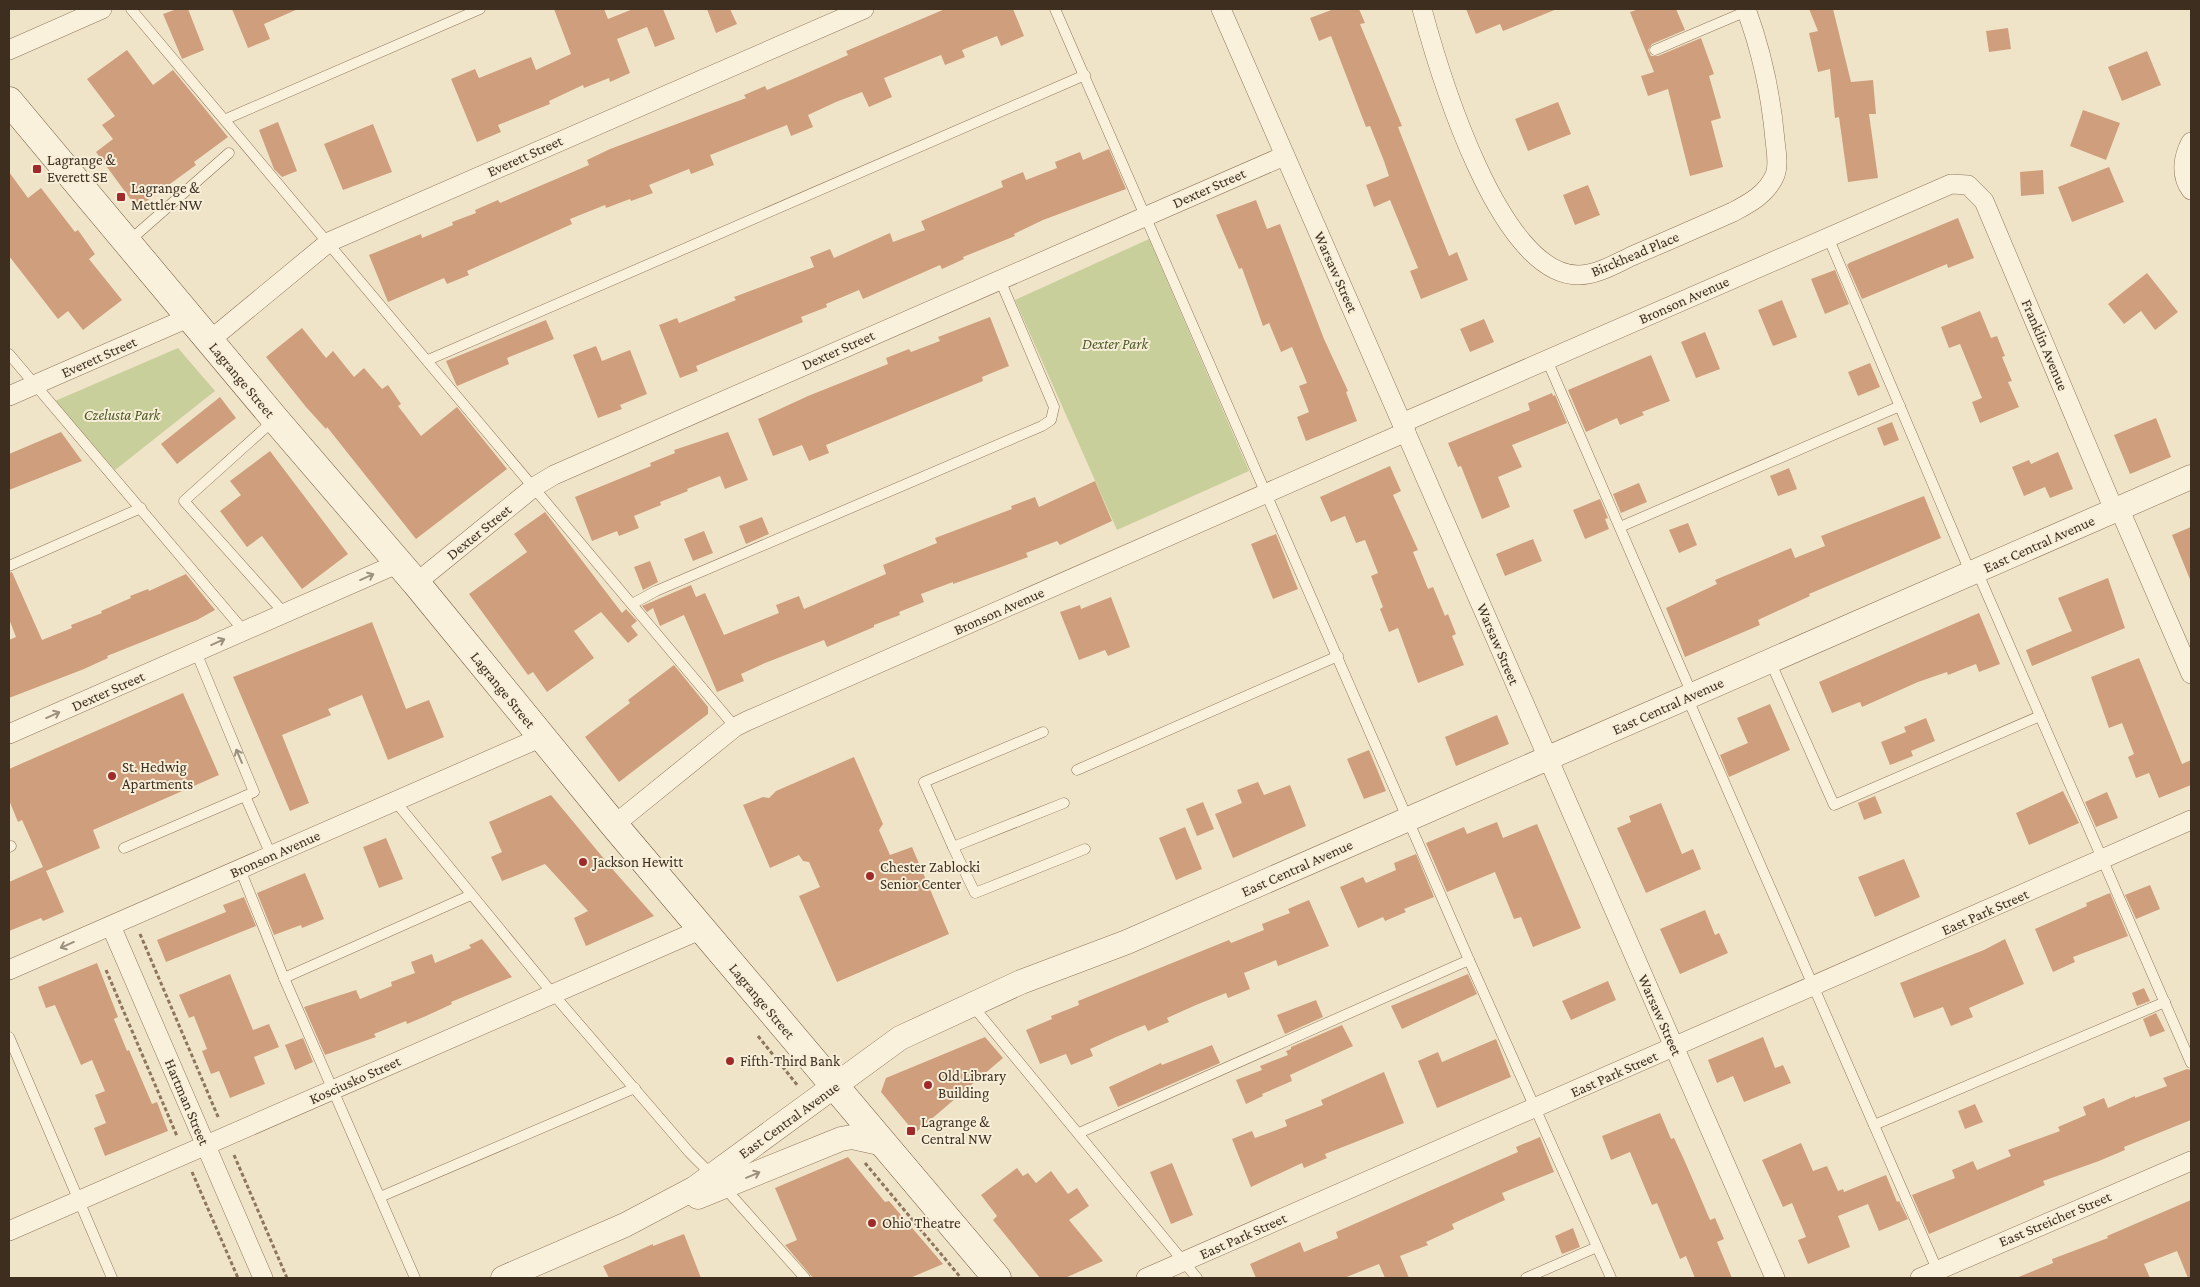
<svg xmlns="http://www.w3.org/2000/svg" width="2200" height="1287" font-family="'Crimson Pro',serif">
<style>
.green{fill:#c9cf9b}
.building{fill:#cf9f7d}
.lines{fill:none;stroke-linecap:round;stroke-linejoin:round}
.service-casing{stroke:#8d765c;stroke-width:11}
.minor-casing{stroke:#8d765c;stroke-width:20}
.tertiary-casing{stroke:#8d765c;stroke-width:25}
.secondary-casing{stroke:#6f573f;stroke-width:29}
.path{stroke:#8d765c;stroke-width:3;stroke-dasharray:4 2.5;stroke-linecap:butt}
.service{stroke:#faf1dc;stroke-width:10}
.minor{stroke:#faf1dc;stroke-width:19}
.tertiary{stroke:#faf1dc;stroke-width:24}
.secondary{stroke:#faf1dc;stroke-width:28}
.oneway{stroke:#9c907e}
.poi-dot{fill:#9e2a2b;stroke:#f7eed8;stroke-width:2}
.labels{text-anchor:middle;dominant-baseline:central;stroke-width:4;stroke-linejoin:round;paint-order:stroke}
.street-label{font-size:15px;fill:#3d2e20;stroke:#f7eed8}
.poi-label{font-size:15px;fill:#3d2e20;stroke:#f7eed8;text-anchor:start}
.park-label{font-size:15px;font-style:italic;fill:#4d5a26;stroke:#f7eed8}
</style>
<rect width="100%" height="100%" fill="#f0e4c8"/>
<g class="green">
<polygon points="1149,239 1249,471 1117,530 1015,300"/>
<polygon points="178,348 215,391 115,470 55,401"/>
</g>
<g class="building">
<polygon points="177,9 188,9 204,50 182,59 163,14"/>
<polygon points="232,9 298,9 264,24 270,39 248,48"/>
<polygon points="554,9 604,9 608,19 633,9 663,9 675,39 655,47 647,27 617,39 630,73 610,82 609,78 584,88 583,85 549,101 550,104 498,125 501,132 477,142 451,79 475,69 479,78 531,57 536,70 571,54"/>
<polygon points="707,9 730,9 737,24 716,33"/>
<polygon points="945,9 1013,9 1024,36 1001,46 997,36 962,50 965,57 945,65 941,55 884,78 892,97 869,107 862,92 836,102 808,115 813,127 791,136 787,125 710,155 714,165 691,174 689,169 649,185 653,193 631,201 630,199 606,208 605,205 570,219 572,224 467,271 469,275 447,284 444,278 388,302 369,255 421,234 422,238 453,225 452,222 476,213 475,210 498,200 500,203 589,165 587,160 610,149 746,98 744,95 765,86 767,90 800,76 848,55 846,51"/>
<polygon points="1334,9 1359,9 1365,23 1360,24 1402,126 1398,127 1422,188 1449,256 1457,252 1468,280 1421,299 1410,271 1418,268 1390,200 1374,207 1366,185 1389,176 1384,161 1370,126 1366,127 1331,36 1319,41 1310,18"/>
<polygon points="1466,9 1557,9 1503,31 1500,24 1476,34"/>
<polygon points="1639,9 1676,9 1685,30 1652,44 1648,50 1651,56 1658,56 1701,38 1714,74 1709,76 1721,118 1711,121 1723,167 1690,176 1668,89 1648,96 1641,76 1654,72 1630,12"/>
<polygon points="1809,9 1833,9 1851,82 1873,80 1876,114 1869,114 1878,178 1848,182 1839,117 1835,118 1830,69 1818,72 1809,33 1818,31"/>
<polygon points="2008,28 2011,49 1989,52 1986,31"/>
<polygon points="127,50 153,85 173,70 228,137 194,162 196,165 137,208 96,152 113,139 102,125 115,116 87,79"/>
<polygon points="2147,51 2161,85 2122,101 2108,67"/>
<polygon points="1558,102 1571,134 1528,151 1515,119"/>
<polygon points="2083,110 2120,123 2106,160 2070,146"/>
<polygon points="278,122 297,171 282,177 274,169 259,130"/>
<polygon points="373,124 392,172 343,190 324,144"/>
<polygon points="1109,149 1126,189 1043,220 1014,234 1015,236 963,257 964,259 942,269 940,265 863,299 859,290 826,304 827,307 801,317 803,322 696,366 698,371 680,378 659,325 677,318 679,323 736,300 734,297 814,267 810,257 830,249 834,258 890,233 893,242 925,230 921,221 1003,187 1001,181 1023,172 1026,180 1057,168 1055,162 1080,152 1083,160"/>
<polygon points="2109,167 2124,202 2072,222 2058,187"/>
<polygon points="2043,170 2044,194 2021,196 2020,172"/>
<polygon points="9,172 28,198 41,188 75,232 78,230 95,254 89,259 122,300 83,330 68,311 58,319 9,256"/>
<polygon points="1588,185 1600,215 1575,225 1563,195"/>
<polygon points="1256,200 1267,229 1280,224 1324,339 1348,391 1346,392 1357,421 1306,441 1297,417 1309,412 1299,386 1307,383 1292,347 1281,352 1269,323 1263,326 1242,268 1239,269 1216,215"/>
<polygon points="1958,218 1974,258 1948,268 1947,264 1862,299 1847,265 1849,263"/>
<polygon points="1835,270 1849,304 1825,314 1811,279"/>
<polygon points="2147,273 2178,312 2155,330 2141,311 2124,324 2108,304"/>
<polygon points="1782,300 1797,337 1773,346 1758,310"/>
<polygon points="1980,311 1991,338 1997,336 2005,356 2002,357 2012,381 2008,382 2019,407 1980,423 1972,402 1982,398 1960,344 1949,348 1941,327"/>
<polygon points="990,317 1009,366 982,377 983,381 826,445 829,453 809,461 802,445 773,456 758,419 808,396 888,364 886,358 909,349 911,352 940,341 938,337"/>
<polygon points="1484,319 1494,342 1470,352 1460,329"/>
<polygon points="546,320 554,339 507,358 509,364 457,386 456,384 446,361"/>
<polygon points="302,328 326,358 333,351 354,377 364,368 382,389 388,385 401,404 398,406 421,436 457,407 507,469 416,539 327,427 326,429 306,407 266,357"/>
<polygon points="1705,332 1720,369 1696,378 1681,342"/>
<polygon points="596,346 602,361 630,350 647,394 620,405 622,409 598,418 573,355"/>
<polygon points="1651,355 1670,401 1642,412 1644,415 1620,425 1617,418 1586,432 1568,390"/>
<polygon points="1870,363 1880,387 1858,396 1848,372"/>
<polygon points="1552,393 1553,396 1555,395 1567,423 1512,445 1522,467 1498,477 1510,507 1482,519 1461,466 1458,467 1448,443 1530,410 1528,403"/>
<polygon points="220,397 236,418 177,464 161,444"/>
<polygon points="2156,418 2171,457 2130,474 2114,435"/>
<polygon points="1892,422 1899,440 1884,446 1877,428"/>
<polygon points="61,432 82,461 9,490 9,454"/>
<polygon points="728,432 748,480 725,489 720,476 687,489 688,491 660,502 661,505 634,516 639,528 619,536 617,531 592,541 575,497 651,466 650,463 675,453 674,450"/>
<polygon points="270,451 348,554 302,589 262,536 247,547 220,511 241,495 230,481"/>
<polygon points="2058,452 2073,489 2050,498 2045,487 2024,496 2012,467 2029,460 2031,464"/>
<polygon points="1390,466 1401,491 1393,495 1418,550 1413,552 1428,589 1433,587 1445,616 1448,614 1456,634 1452,636 1464,665 1418,683 1398,628 1389,632 1380,609 1383,607 1371,576 1378,573 1365,540 1356,543 1345,516 1331,522 1320,497"/>
<polygon points="1789,468 1797,489 1778,496 1770,476"/>
<polygon points="1095,481 1112,521 1060,545 1057,541 1026,553 1028,557 1004,566 953,584 953,582 921,594 924,602 899,612 900,615 874,625 874,627 827,647 824,640 765,663 741,674 744,681 717,692 684,615 660,626 653,608 647,612 642,606 691,585 696,597 705,593 724,635 779,613 776,605 799,596 804,609 886,574 883,565 937,543 935,538 1012,509 1011,506 1035,497 1039,507"/>
<polygon points="1639,483 1647,502 1621,513 1613,494"/>
<polygon points="1924,496 1941,538 1809,594 1810,596 1758,620 1760,625 1685,657 1666,608 1717,584 1715,580 1791,548 1795,558 1825,546 1821,536"/>
<polygon points="1600,499 1608,518 1605,519 1609,529 1585,539 1573,510"/>
<polygon points="545,512 622,613 626,609 637,621 631,626 638,635 628,643 601,612 574,631 594,658 547,692 533,672 528,675 469,594 527,552 514,534"/>
<polygon points="762,517 769,534 746,544 739,526"/>
<polygon points="1688,523 1697,545 1679,553 1669,530"/>
<polygon points="2191,527 2191,582 2172,535"/>
<polygon points="704,531 713,553 693,561 684,539"/>
<polygon points="1276,534 1298,589 1273,599 1251,544"/>
<polygon points="1533,539 1542,561 1505,576 1496,554"/>
<polygon points="650,561 658,582 643,590 634,567"/>
<polygon points="12,572 42,640 72,628 71,625 102,613 101,611 131,598 130,596 148,589 149,591 186,574 215,610 197,620 107,656 108,658 84,669 9,698 9,640 16,637 9,619 9,573"/>
<polygon points="2108,578 2125,628 2032,666 2026,650 2072,631 2058,598"/>
<polygon points="1111,597 1130,647 1108,656 1105,650 1079,660 1060,612 1080,605 1081,609"/>
<polygon points="1979,613 2000,664 1979,672 1976,664 1948,675 1947,672 1918,682 1862,707 1860,702 1832,713 1819,682"/>
<polygon points="372,622 406,709 429,700 444,737 388,760 362,695 328,709 331,715 282,735 309,803 290,811 233,677"/>
<polygon points="2139,658 2182,764 2191,760 2191,785 2159,798 2149,773 2136,778 2128,757 2134,754 2122,723 2109,728 2091,677"/>
<polygon points="674,665 708,707 708,714 619,782 585,737 630,703 628,700"/>
<polygon points="183,693 219,775 93,830 100,848 46,871 64,912 43,921 41,918 9,931 9,882 43,867 22,820 18,822 9,800 9,769"/>
<polygon points="1770,704 1790,750 1729,777 1720,755 1748,743 1737,718"/>
<polygon points="1497,715 1509,744 1456,766 1445,737"/>
<polygon points="1926,718 1935,741 1911,751 1913,756 1890,765 1881,742 1906,732 1904,727"/>
<polygon points="1369,750 1386,791 1364,799 1347,759"/>
<polygon points="854,757 883,824 879,830 890,855 912,847 949,934 837,982 799,896 820,887 809,862 803,861 799,855 770,868 743,805 763,797 769,798 776,791"/>
<polygon points="1258,782 1264,795 1290,785 1306,826 1233,858 1215,814 1242,803 1237,790"/>
<polygon points="2063,791 2079,823 2029,845 2016,813"/>
<polygon points="2107,792 2118,818 2096,827 2085,802"/>
<polygon points="551,795 615,872 654,916 586,946 574,918 588,911 545,864 502,881 491,857 502,852 489,822"/>
<polygon points="1875,796 1882,813 1864,820 1858,803"/>
<polygon points="1203,802 1214,829 1197,836 1186,809"/>
<polygon points="1661,803 1682,854 1693,849 1701,869 1646,893 1617,828 1631,822 1629,816"/>
<polygon points="1497,822 1503,838 1537,824 1581,928 1533,947 1521,917 1514,919 1495,872 1447,892 1426,843 1464,827 1467,834"/>
<polygon points="1185,827 1202,869 1176,880 1159,838"/>
<polygon points="386,838 403,879 379,888 363,847"/>
<polygon points="1416,854 1434,897 1404,909 1406,912 1385,921 1383,917 1358,928 1340,887 1363,877 1366,883 1396,870 1394,863"/>
<polygon points="1904,859 1920,897 1875,917 1858,877"/>
<polygon points="305,873 324,919 302,928 301,925 274,935 257,893"/>
<polygon points="2150,885 2160,909 2136,919 2125,895"/>
<polygon points="2110,893 2128,936 2073,957 2075,962 2053,972 2035,929 2087,906 2086,903"/>
<polygon points="244,897 256,926 166,962 157,940 226,912 223,905"/>
<polygon points="1309,900 1329,946 1278,966 1276,960 1244,973 1250,989 1228,998 1226,993 1196,1005 1167,1018 1169,1022 1148,1031 1145,1025 1116,1037 1090,1049 1093,1056 1071,1065 1066,1054 1040,1064 1026,1030 1052,1019 1051,1016 1079,1005 1078,1001 1229,940 1231,943 1264,930 1262,924 1290,913 1288,909"/>
<polygon points="1705,910 1715,935 1719,933 1728,953 1680,974 1660,929"/>
<polygon points="482,939 512,977 451,1002 452,1004 426,1016 407,1024 406,1021 374,1034 376,1037 325,1055 304,1007 356,990 360,999 392,986 391,982 415,973 411,962 432,954 435,963 471,948 469,945"/>
<polygon points="2005,939 2024,984 1969,1008 1973,1017 1951,1026 1943,1007 1914,1018 1900,983 1984,950"/>
<polygon points="97,963 118,1017 114,1019 127,1051 129,1050 152,1104 157,1102 168,1131 105,1156 94,1128 106,1123 95,1095 105,1091 92,1060 81,1065 55,1005 46,1008 38,987"/>
<polygon points="230,974 253,1030 269,1024 279,1047 254,1057 265,1084 230,1098 219,1071 211,1074 202,1051 207,1049 194,1016 189,1018 179,995"/>
<polygon points="1468,974 1477,994 1402,1029 1391,1006"/>
<polygon points="1608,981 1616,1000 1571,1020 1562,1001"/>
<polygon points="2144,988 2150,1001 2137,1006 2132,993"/>
<polygon points="1316,1000 1323,1017 1285,1034 1277,1015"/>
<polygon points="2156,1013 2165,1031 2150,1037 2143,1019"/>
<polygon points="1342,1025 1353,1046 1290,1075 1292,1081 1262,1094 1263,1096 1246,1104 1236,1080 1262,1070 1260,1066 1288,1055 1286,1051 1291,1049 1291,1047"/>
<polygon points="985,1037 1003,1058 915,1133 881,1092 886,1078"/>
<polygon points="1763,1037 1775,1068 1783,1065 1791,1083 1744,1102 1733,1076 1717,1083 1708,1060"/>
<polygon points="303,1038 313,1062 295,1070 285,1045"/>
<polygon points="1496,1039 1511,1077 1437,1108 1418,1061 1438,1052 1442,1062"/>
<polygon points="1212,1045 1220,1063 1118,1107 1109,1087 1161,1063 1162,1065"/>
<polygon points="2187,1069 2191,1070 2191,1120 2124,1147 2125,1150 2099,1161 2043,1181 2045,1185 1929,1234 1912,1195 1955,1178 1952,1170 1973,1161 1977,1170 2011,1156 2008,1150 2060,1131 2058,1127 2086,1115 2083,1107 2104,1098 2108,1108 2135,1096 2135,1098 2167,1086 2163,1078"/>
<polygon points="1384,1072 1404,1123 1325,1154 1327,1158 1304,1168 1302,1163 1251,1187 1232,1139 1252,1131 1255,1138 1287,1126 1285,1120 1323,1105 1321,1100"/>
<polygon points="1975,1104 1983,1122 1965,1129 1958,1111"/>
<polygon points="1660,1113 1671,1139 1674,1138 1686,1164 1710,1220 1715,1218 1724,1239 1717,1242 1732,1278 1695,1278 1686,1256 1680,1259 1657,1203 1652,1205 1630,1152 1611,1160 1602,1136"/>
<polygon points="1540,1137 1554,1172 1502,1193 1505,1200 1452,1224 1454,1229 1426,1242 1428,1245 1400,1256 1409,1278 1385,1278 1379,1264 1344,1278 1256,1278 1250,1264 1300,1242 1304,1252 1338,1238 1336,1232 1518,1152 1516,1147"/>
<polygon points="1801,1143 1813,1171 1827,1166 1838,1191 1843,1189 1844,1192 1886,1175 1897,1202 1899,1201 1908,1219 1879,1231 1868,1204 1838,1216 1850,1247 1808,1264 1798,1240 1806,1237 1792,1203 1783,1207 1762,1160"/>
<polygon points="848,1157 885,1202 889,1201 943,1264 910,1278 813,1278 785,1245 797,1240 775,1188"/>
<polygon points="1172,1163 1193,1215 1171,1224 1150,1172"/>
<polygon points="1017,1168 1023,1176 1028,1173 1036,1183 1051,1171 1068,1194 1077,1188 1089,1206 1069,1220 1103,1261 1065,1278 1040,1278 993,1220 997,1216 981,1195"/>
<polygon points="2191,1200 2191,1278 2188,1278 2177,1251 2144,1264 2150,1278 2016,1278 2053,1263 2052,1259 2108,1238 2107,1236"/>
<polygon points="1573,1228 1580,1247 1562,1254 1555,1236"/>
<polygon points="684,1234 701,1278 609,1278 603,1266 653,1244 653,1246"/>
</g>
<g class="lines">
<g class="service-casing">
<g id="service">
<polyline points="131,9 735,727"/>
<polyline points="1055,9 1469,960 1611,1278"/>
<polyline points="1655,50 1747,11"/>
<polyline points="226,119 480,9"/>
<polyline points="1828,237 1971,574"/>
<polyline points="128,242 229,153"/>
<polyline points="9,354 244,631"/>
<polyline points="428,360 1085,75"/>
<polyline points="1547,360 1692,694"/>
<polyline points="274,420 184,501 285,614"/>
<polyline points="1620,527 1900,406"/>
<polyline points="9,566 141,508"/>
<polyline points="1977,571 2191,1063"/>
<polyline points="632,604 656,591 1042,426 1051,420 1054,407 1000,280"/>
<polyline points="196,652 254,792 245,796"/>
<polyline points="1770,661 1834,805 2040,716"/>
<polyline points="1687,697 1939,1274"/>
<polyline points="1043,732 924,782 953,847 1064,803"/>
<polyline points="1077,770 1338,656"/>
<polyline points="395,801 553,994 689,1152 712,1175"/>
<polyline points="9,847 11,846"/>
<polyline points="953,847 975,893 1085,849"/>
<polyline points="124,848 245,796 271,855"/>
<polyline points="240,869 284,978 415,1278"/>
<polyline points="284,978 471,895"/>
<polyline points="972,1005 1197,1278"/>
<polyline points="9,1037 112,1278"/>
<polyline points="1874,1125 2165,1002"/>
<polyline points="1079,1133 1469,960"/>
<polyline points="724,1187 805,1278"/>
<polyline points="380,1197 635,1088"/>
<polyline points="1526,1278 1597,1247"/>
</g>
</g>
<g class="minor-casing">
<g id="minor">
<polyline points="1221,9 1775,1278"/>
<path d="M1422,9C1439,72 1499,275 1578,275C1597,275 1615,264 1632,256C1665,242 1699,227 1733,212C1750,203 1767,194 1775,175C1779,165 1776,151 1775,140C1771,95 1762,52 1746,9"/>
<polyline points="9,50 102,9"/>
<path d="M2191,142C2183,157 2180,175 2191,190"/>
<polyline points="209,341 329,242 864,9"/>
<polyline points="9,396 190,317"/>
<polyline points="1402,423 1951,184 1968,185 1984,201 2114,510"/>
<polyline points="2119,508 2191,674"/>
<polyline points="416,583 534,487 554,475 1284,156"/>
<polyline points="9,734 399,563"/>
<polyline points="614,825 735,727 747,721 1406,432"/>
<polyline points="111,926 263,1278"/>
<polyline points="9,970 542,737"/>
<polyline points="9,1231 702,929"/>
<polyline points="1146,1278 2191,820"/>
<polyline points="1920,1278 2191,1161"/>
</g>
</g>
<g class="tertiary-casing">
<g id="tertiary">
<polyline points="698,1197 841,1139 852,1137 884,1144"/>
<polyline points="503,1278 625,1225 695,1188 900,1038 1021,982 1127,942 2191,477"/>
</g>
</g>
<g class="secondary-casing">
<polyline id="secondary" points="9,101 275,419 416,583 614,825 997,1278"/>
</g>
<g class="path">
<polyline points="140,934 219,1119"/>
<polyline points="106,970 177,1136"/>
<polyline points="758,1036 798,1086"/>
<polyline points="234,1155 287,1278"/>
<polyline points="865,1163 961,1278"/>
<polyline points="192,1172 238,1278"/>
</g>
<use href="#service" class="service"/>
<use href="#minor" class="minor"/>
<use href="#tertiary" class="tertiary"/>
<use href="#secondary" class="secondary"/>
</g>
<defs><path id="oneway-shaft" d="M-6 0H5M1.5-3L5.5 0L1.5 3" fill="none" stroke-width="1.6" stroke-linecap="round" stroke-linejoin="round" transform="scale(1.25)"/></defs>
<g class="oneway">
<use href="#oneway-shaft" transform="translate(367 577) rotate(-24)"/>
<use href="#oneway-shaft" transform="translate(218 642) rotate(-24)"/>
<use href="#oneway-shaft" transform="translate(53 715) rotate(-24)"/>
<use href="#oneway-shaft" transform="translate(239 756) rotate(-113)"/>
<use href="#oneway-shaft" transform="translate(67 945) rotate(156)"/>
<use href="#oneway-shaft" transform="translate(753 1175) rotate(-23)"/>
</g>
<g class="poi-dot">
<rect x="32" y="164" width="10" height="10" rx="2.5"/>
<rect x="116" y="192" width="10" height="10" rx="2.5"/>
<circle cx="112" cy="776" r="5"/>
<circle cx="583" cy="862" r="5"/>
<circle cx="870" cy="876" r="5"/>
<circle cx="730" cy="1061" r="5"/>
<circle cx="928" cy="1085" r="5"/>
<rect x="906" y="1126" width="10" height="10" rx="2.5"/>
<circle cx="872" cy="1223" r="5"/>
</g>
<g class="labels">
<g class="street-label">
<text transform="translate(525 156) rotate(-24)">Everett Street</text>
<text transform="translate(1209 188) rotate(-24)">Dexter Street</text>
<text transform="translate(1635 254) rotate(-23)">Birckhead Place</text>
<text transform="translate(1336 272) rotate(66)">Warsaw Street</text>
<text transform="translate(1684 300) rotate(-24)">Bronson Avenue</text>
<text transform="translate(2045 345) rotate(67)">Franklin Avenue</text>
<text transform="translate(838 350) rotate(-24)">Dexter Street</text>
<text transform="translate(99 357) rotate(-24)">Everett Street</text>
<text transform="translate(242 380) rotate(50)">Lagrange Street</text>
<text transform="translate(479 532) rotate(-39)">Dexter Street</text>
<text transform="translate(2039 544) rotate(-24)">East Central Avenue</text>
<text transform="translate(999 611) rotate(-24)">Bronson Avenue</text>
<text transform="translate(1498 644) rotate(67)">Warsaw Street</text>
<text transform="translate(503 690) rotate(51)">Lagrange Street</text>
<text transform="translate(108 691) rotate(-24)">Dexter Street</text>
<text transform="translate(1668 706) rotate(-24)">East Central Avenue</text>
<text transform="translate(275 854) rotate(-24)">Bronson Avenue</text>
<text transform="translate(1297 868) rotate(-24)">East Central Avenue</text>
<text transform="translate(1985 912) rotate(-24)">East Park Street</text>
<text transform="translate(762 1001) rotate(50)">Lagrange Street</text>
<text transform="translate(1660 1015) rotate(66)">Warsaw Street</text>
<text transform="translate(1614 1074) rotate(-24)">East Park Street</text>
<text transform="translate(355 1080) rotate(-24)">Kosciusko Street</text>
<text transform="translate(187 1102) rotate(67)">Hartman Street</text>
<text transform="translate(789 1120) rotate(-36)">East Central Avenue</text>
<text transform="translate(2055 1219) rotate(-23)">East Streicher Street</text>
<text transform="translate(1243 1236) rotate(-24)">East Park Street</text>
</g>
<g class="poi-label">
<text x="47" y="160">Lagrange &amp;<tspan x="47" dy="17">Everett SE</tspan></text>
<text x="131" y="188">Lagrange &amp;<tspan x="131" dy="17">Mettler NW</tspan></text>
<text x="122" y="767">St. Hedwig<tspan x="122" dy="17">Apartments</tspan></text>
<text x="593" y="862">Jackson Hewitt</text>
<text x="880" y="867">Chester Zablocki<tspan x="880" dy="17">Senior Center</tspan></text>
<text x="740" y="1061">Fifth-Third Bank</text>
<text x="938" y="1076">Old Library<tspan x="938" dy="17">Building</tspan></text>
<text x="921" y="1122">Lagrange &amp;<tspan x="921" dy="17">Central NW</tspan></text>
<text x="882" y="1223">Ohio Theatre</text>
</g>
<g class="park-label">
<text x="1115" y="344">Dexter Park</text>
<text x="122" y="415">Czelusta Park</text>
</g>
</g>
<rect width="2200" height="1287" fill="none" stroke="#3d2e20" stroke-width="20"/>
</svg>
